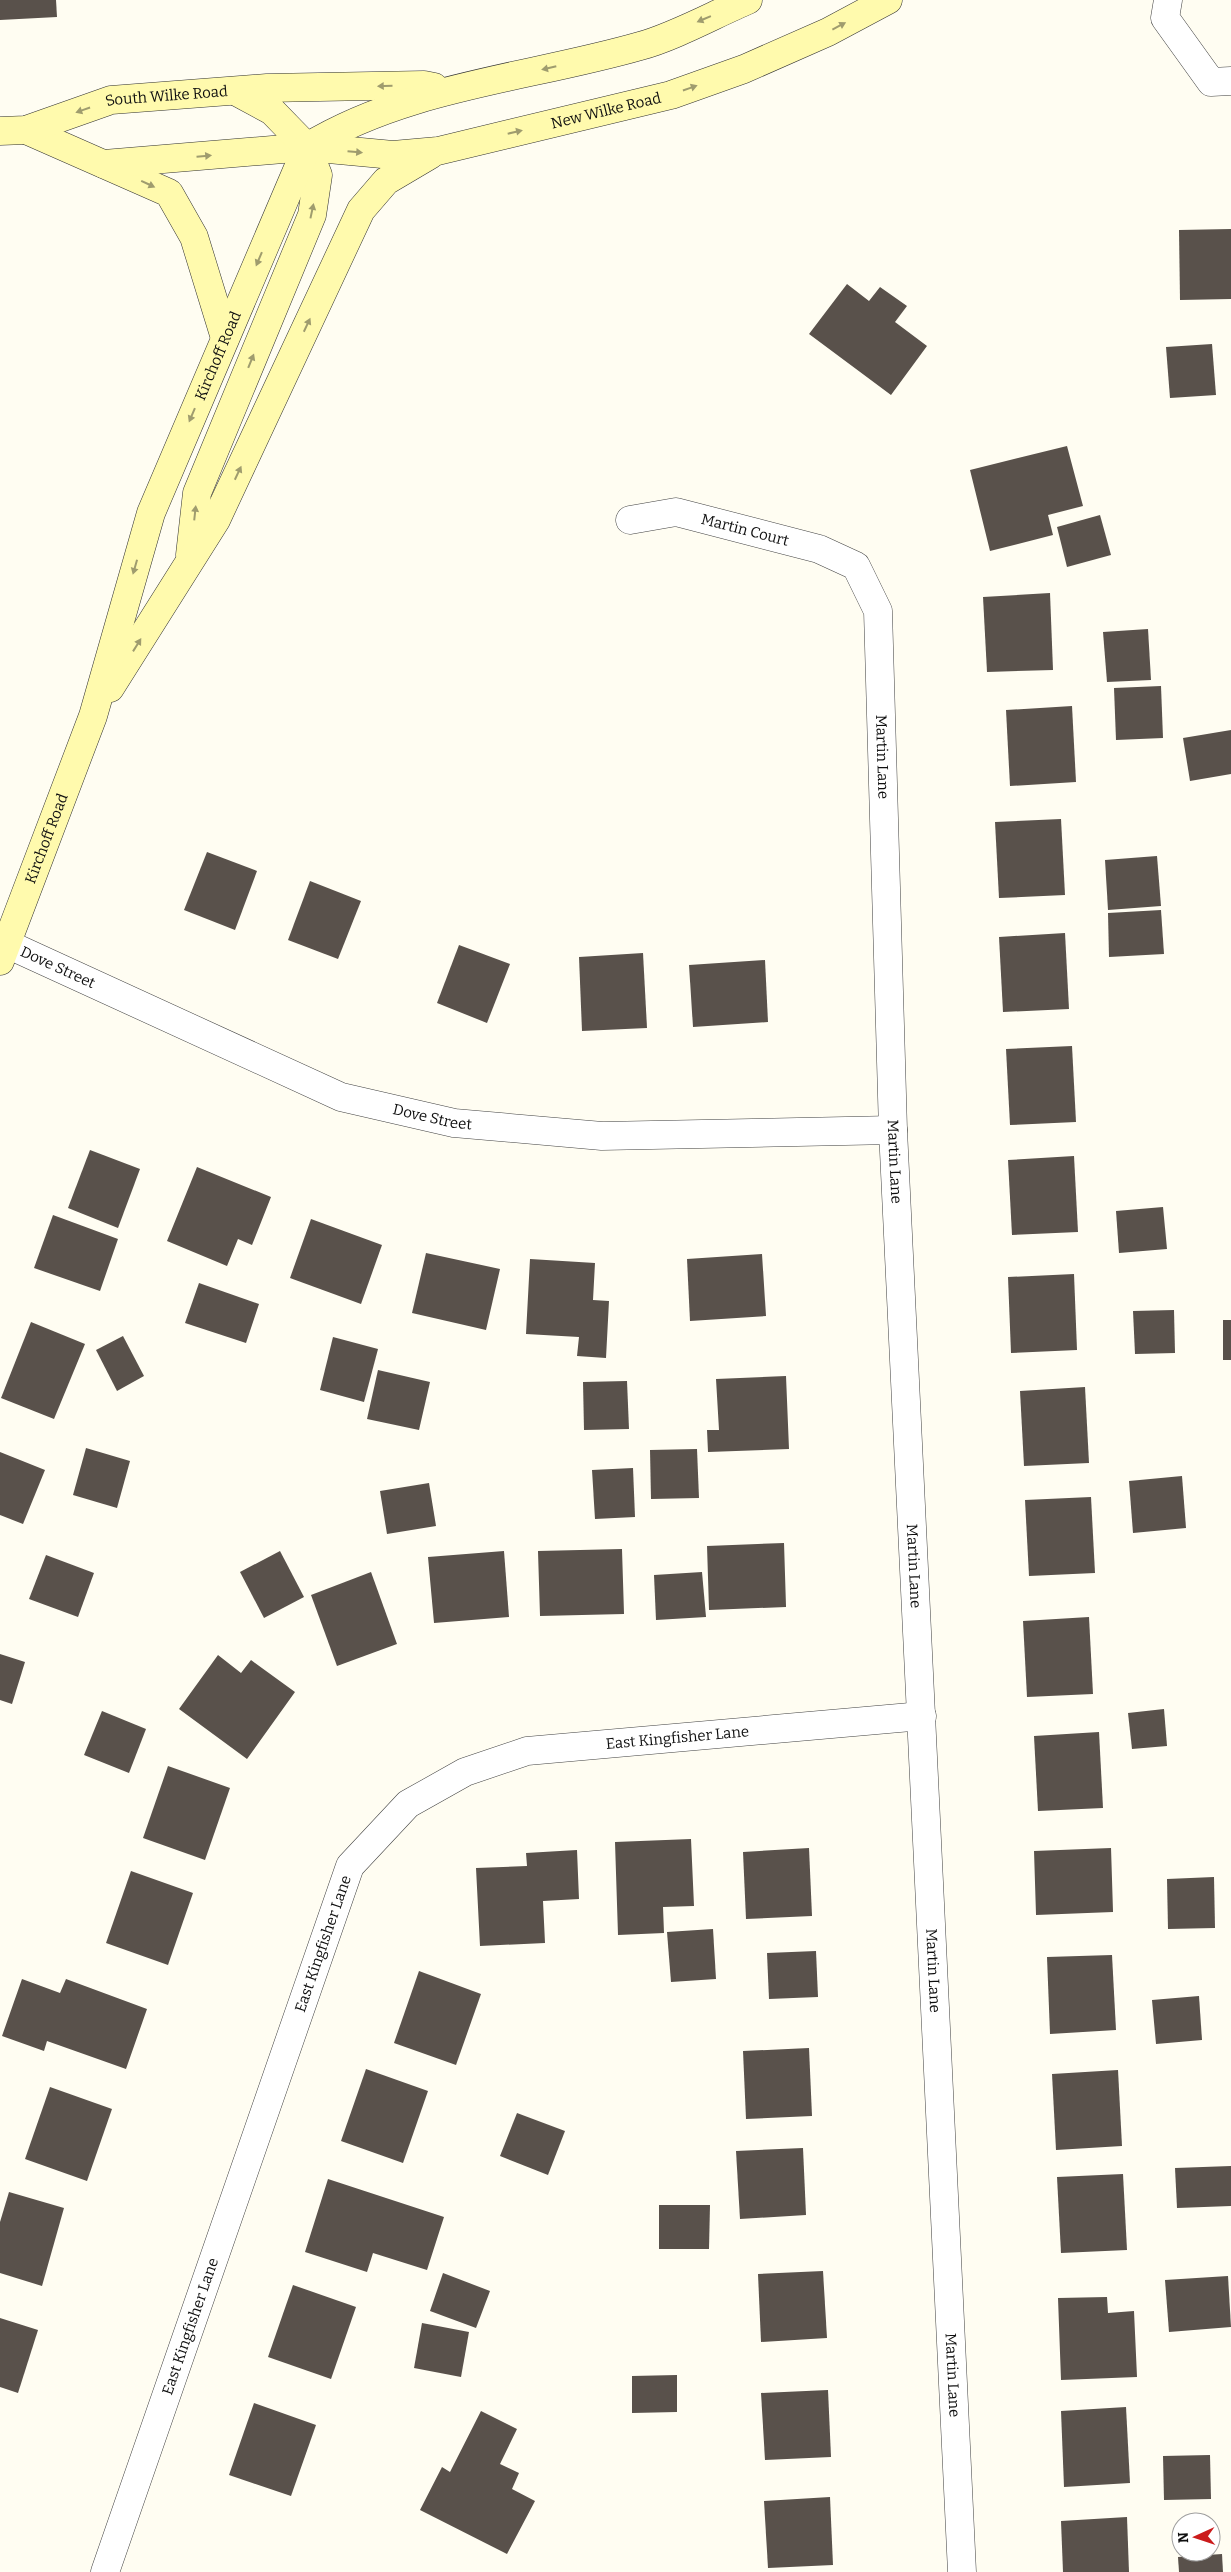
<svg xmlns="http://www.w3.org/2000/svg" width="1231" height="2572" font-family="Bitter,serif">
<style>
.building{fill:#59514b}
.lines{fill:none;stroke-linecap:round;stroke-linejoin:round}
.street-casing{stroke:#424242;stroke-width:29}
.secondary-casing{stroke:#313131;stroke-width:29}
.street{stroke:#fff;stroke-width:28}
.secondary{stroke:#fffaad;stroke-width:28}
.oneway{fill:#9f9c6e}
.labels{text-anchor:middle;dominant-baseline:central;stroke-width:5;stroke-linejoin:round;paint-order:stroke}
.street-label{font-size:15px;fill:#0f0f0f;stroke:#fff}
</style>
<rect width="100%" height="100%" fill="#fffdf2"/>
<g class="building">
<polygon points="0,0 56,0 57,17 0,20"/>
<polygon points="1231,229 1231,299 1180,300 1179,230"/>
<polygon points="847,284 869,301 880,287 907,306 895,322 927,346 891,395 809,334"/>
<polygon points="1212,344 1216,395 1170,398 1166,347"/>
<polygon points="1067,446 1083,506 1048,515 1053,535 990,551 970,470"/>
<polygon points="1100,515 1111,555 1067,567 1057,527"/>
<polygon points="1050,593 1053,670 987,672 983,597"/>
<polygon points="1148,629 1151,680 1107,682 1103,632"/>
<polygon points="1161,686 1163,738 1116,740 1114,688"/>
<polygon points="1072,706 1076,782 1010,786 1006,710"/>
<polygon points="1231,730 1231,774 1190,781 1183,738"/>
<polygon points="1061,819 1065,895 999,898 995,822"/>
<polygon points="207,852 257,871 235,930 184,910"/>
<polygon points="1157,856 1161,906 1108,910 1105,860"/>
<polygon points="310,881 361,901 338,959 288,940"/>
<polygon points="1161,910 1164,954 1109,957 1108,913"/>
<polygon points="1065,933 1069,1009 1003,1012 999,937"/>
<polygon points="459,945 510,964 487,1023 437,1003"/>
<polygon points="643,953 647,1028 582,1031 579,957"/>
<polygon points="765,960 768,1022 693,1027 689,965"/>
<polygon points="1072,1046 1076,1122 1010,1125 1006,1049"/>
<polygon points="90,1150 140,1169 118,1228 68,1208"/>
<polygon points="1074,1156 1078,1232 1012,1235 1008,1160"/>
<polygon points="197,1167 271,1197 252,1245 238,1239 227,1266 167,1241"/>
<polygon points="1163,1207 1167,1249 1119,1253 1116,1211"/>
<polygon points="53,1215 118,1239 100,1291 34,1268"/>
<polygon points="311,1219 382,1245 361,1304 290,1278"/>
<polygon points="426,1253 500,1269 486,1330 412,1313"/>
<polygon points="762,1254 766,1316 690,1321 687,1259"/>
<polygon points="530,1259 595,1263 593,1300 609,1301 606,1358 577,1356 579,1337 526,1334"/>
<polygon points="1074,1274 1077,1350 1011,1353 1008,1277"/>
<polygon points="199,1283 259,1304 246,1343 185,1323"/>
<polygon points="1174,1310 1175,1353 1135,1354 1133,1311"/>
<rect x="1223" y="1320" width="8" height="40"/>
<polygon points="31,1322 85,1344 54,1419 1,1398"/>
<polygon points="123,1336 144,1376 117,1391 96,1350"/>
<polygon points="333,1337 378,1349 364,1402 320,1390"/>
<polygon points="378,1370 430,1382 419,1430 367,1419"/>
<polygon points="786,1376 789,1449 708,1452 707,1430 719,1430 716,1379"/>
<polygon points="627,1381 629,1429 584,1430 583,1382"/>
<polygon points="1085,1387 1089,1463 1024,1466 1020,1391"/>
<polygon points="86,1448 130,1461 117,1508 73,1495"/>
<polygon points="697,1449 699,1498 651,1499 650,1450"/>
<polygon points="0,1452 45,1470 23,1524 0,1515"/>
<polygon points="633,1468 635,1517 595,1519 592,1470"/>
<polygon points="1182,1476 1186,1528 1133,1533 1129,1481"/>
<polygon points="429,1483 436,1526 387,1534 380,1491"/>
<polygon points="1091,1497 1095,1573 1029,1576 1025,1500"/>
<polygon points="784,1543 786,1607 709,1610 707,1546"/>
<polygon points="622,1549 624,1614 540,1616 538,1551"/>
<polygon points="280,1551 304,1597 264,1618 240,1572"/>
<polygon points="504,1551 509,1617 434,1623 428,1557"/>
<polygon points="46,1555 94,1573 78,1617 29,1599"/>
<polygon points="371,1572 397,1644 337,1666 311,1595"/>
<polygon points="702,1572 706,1617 656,1620 654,1575"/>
<polygon points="1089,1617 1093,1694 1027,1697 1023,1621"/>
<polygon points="0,1654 25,1662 12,1704 0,1700"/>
<polygon points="218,1655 241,1673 251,1660 295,1692 247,1759 179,1709"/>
<polygon points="1164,1709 1167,1746 1132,1749 1128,1713"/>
<polygon points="102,1711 146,1729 129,1773 84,1755"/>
<polygon points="1099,1732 1103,1808 1038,1811 1034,1736"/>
<polygon points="168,1766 230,1788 205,1860 143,1838"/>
<polygon points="691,1839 694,1906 663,1907 664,1933 618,1935 615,1842"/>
<polygon points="809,1848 812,1916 746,1919 743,1852"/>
<polygon points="1111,1848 1113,1912 1036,1915 1034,1851"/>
<polygon points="577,1850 579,1899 543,1901 545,1943 480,1946 476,1868 527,1866 526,1853"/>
<polygon points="131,1871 193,1893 168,1965 106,1943"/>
<polygon points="1214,1877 1215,1928 1168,1929 1167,1879"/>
<polygon points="713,1929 716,1979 671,1982 667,1932"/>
<polygon points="816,1951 818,1997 769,1999 767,1953"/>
<polygon points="1112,1955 1116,2030 1050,2034 1047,1957"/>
<polygon points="419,1971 481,1994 456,2065 394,2043"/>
<polygon points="22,1979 60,1993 66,1979 147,2009 126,2069 47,2041 44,2051 2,2036"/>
<polygon points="1199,1996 1202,2040 1156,2044 1152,2000"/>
<polygon points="809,2048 812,2116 746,2119 743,2051"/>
<polygon points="366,2069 428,2091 403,2163 341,2141"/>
<polygon points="1118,2070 1122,2146 1056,2150 1052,2074"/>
<polygon points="50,2087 112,2109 87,2181 25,2159"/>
<polygon points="517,2113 565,2131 548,2175 500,2156"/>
<polygon points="803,2148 806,2215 740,2219 736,2151"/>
<polygon points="1231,2166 1231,2206 1177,2208 1175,2168"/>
<polygon points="1123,2174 1127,2250 1061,2253 1057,2177"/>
<polygon points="328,2179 444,2217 427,2270 373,2253 367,2272 305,2252"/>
<polygon points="9,2192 64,2208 42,2286 0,2273 0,2222"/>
<polygon points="659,2205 710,2205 709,2249 659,2249"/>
<polygon points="823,2271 827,2338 761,2342 758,2274"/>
<polygon points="443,2273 490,2291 476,2328 430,2311"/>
<polygon points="1228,2276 1231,2327 1169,2332 1165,2280"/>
<polygon points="293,2285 356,2307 331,2379 268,2357"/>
<polygon points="1107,2297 1108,2313 1134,2311 1137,2377 1061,2380 1058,2298"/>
<polygon points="0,2318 38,2330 18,2393 0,2387"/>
<polygon points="422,2323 469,2332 461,2377 414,2368"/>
<polygon points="677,2375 677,2412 632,2413 632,2376"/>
<polygon points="828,2390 831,2457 765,2460 761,2393"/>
<polygon points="254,2403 316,2425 291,2496 229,2475"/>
<polygon points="1126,2407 1130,2483 1064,2487 1061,2411"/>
<polygon points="481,2411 517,2429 500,2464 519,2473 512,2489 535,2501 507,2554 420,2510 442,2467 450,2472"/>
<polygon points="1210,2455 1211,2499 1164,2500 1163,2456"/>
<polygon points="830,2497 833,2565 768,2568 764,2501"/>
<polygon points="1127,2517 1129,2572 1063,2572 1061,2521"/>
<polygon points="1222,2554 1223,2572 1179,2572 1178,2557"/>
</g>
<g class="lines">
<g class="street-casing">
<g id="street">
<polyline points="1168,0 1165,18 1211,82 1231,81"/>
<path id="s1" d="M630,520L676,512L819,549L856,566L878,611L893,1130L962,2572"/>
<path id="s2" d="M7,944L341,1097L454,1123L602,1136L893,1130"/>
<path id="s3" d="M105,2572L350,1866L408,1804L465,1772L527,1751L922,1716"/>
</g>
</g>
<g class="secondary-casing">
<g id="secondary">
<polyline points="26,130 169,193 194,237 225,338"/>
<path id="s4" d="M0,131L26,130L111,100L267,88L424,85L434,87"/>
<path id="s5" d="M104,164L307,147L393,155L438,151L671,95L744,69L828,32L888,0"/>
<polyline points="190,555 197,493 312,215 318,175 307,147 272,111 235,91"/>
<polyline points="110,688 216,520 361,210 386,181 430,155"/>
<path id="s6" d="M0,961L93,716L151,513L307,147C407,86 529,78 640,46C674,37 715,14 748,0"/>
</g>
</g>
<use href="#street" class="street"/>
<use href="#secondary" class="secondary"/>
</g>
<defs><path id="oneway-solid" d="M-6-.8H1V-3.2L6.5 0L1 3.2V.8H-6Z" transform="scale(1.25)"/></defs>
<g class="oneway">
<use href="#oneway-solid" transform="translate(704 19) rotate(157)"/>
<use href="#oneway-solid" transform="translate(839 26) rotate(-28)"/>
<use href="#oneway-solid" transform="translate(549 68) rotate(167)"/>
<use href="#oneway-solid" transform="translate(385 86) rotate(178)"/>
<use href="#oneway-solid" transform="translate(690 88) rotate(-19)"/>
<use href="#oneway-solid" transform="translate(83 110) rotate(161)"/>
<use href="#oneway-solid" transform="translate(515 132) rotate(-13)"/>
<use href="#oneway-solid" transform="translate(355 152) rotate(5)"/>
<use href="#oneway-solid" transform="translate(204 156) rotate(-5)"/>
<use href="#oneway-solid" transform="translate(148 184) rotate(25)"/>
<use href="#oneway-solid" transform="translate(312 211) rotate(-78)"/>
<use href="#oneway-solid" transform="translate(259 259) rotate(113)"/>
<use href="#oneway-solid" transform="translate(307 325) rotate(-65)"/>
<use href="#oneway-solid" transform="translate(251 361) rotate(-68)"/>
<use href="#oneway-solid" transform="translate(192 415) rotate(113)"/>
<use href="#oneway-solid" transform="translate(238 473) rotate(-65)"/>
<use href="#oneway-solid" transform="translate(195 513) rotate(-84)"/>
<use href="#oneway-solid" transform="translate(135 567) rotate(106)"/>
<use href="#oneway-solid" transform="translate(137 645) rotate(-58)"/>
</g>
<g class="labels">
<g class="street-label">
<text stroke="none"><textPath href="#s4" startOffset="172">South Wilke Road</textPath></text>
<text stroke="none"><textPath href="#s5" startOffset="508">New Wilke Road</textPath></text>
<text stroke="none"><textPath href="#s6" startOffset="644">Kirchoff Road</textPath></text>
<text stroke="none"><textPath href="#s1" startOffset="118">Martin Court</textPath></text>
<text stroke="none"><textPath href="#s1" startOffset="431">Martin Lane</textPath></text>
<text stroke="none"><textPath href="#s6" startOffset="131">Kirchoff Road</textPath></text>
<text stroke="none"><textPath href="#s2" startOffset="56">Dove Street</textPath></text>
<text stroke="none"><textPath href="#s2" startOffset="461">Dove Street</textPath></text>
<text stroke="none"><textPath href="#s1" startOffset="836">Martin Lane</textPath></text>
<text stroke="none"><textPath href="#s1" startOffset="1241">Martin Lane</textPath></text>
<text stroke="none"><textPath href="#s3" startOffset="1114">East Kingfisher Lane</textPath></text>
<text stroke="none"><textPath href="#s3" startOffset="665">East Kingfisher Lane</textPath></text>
<text stroke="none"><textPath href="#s1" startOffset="1646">Martin Lane</textPath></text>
<text stroke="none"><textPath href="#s3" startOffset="260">East Kingfisher Lane</textPath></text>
<text stroke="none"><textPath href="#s1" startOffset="2051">Martin Lane</textPath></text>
</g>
</g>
<g transform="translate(1196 2537) rotate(267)"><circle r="24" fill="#ffffff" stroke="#9f9f9f"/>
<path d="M0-4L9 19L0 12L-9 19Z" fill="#cb1b1b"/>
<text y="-8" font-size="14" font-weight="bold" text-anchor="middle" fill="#0f0f0f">N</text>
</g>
</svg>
